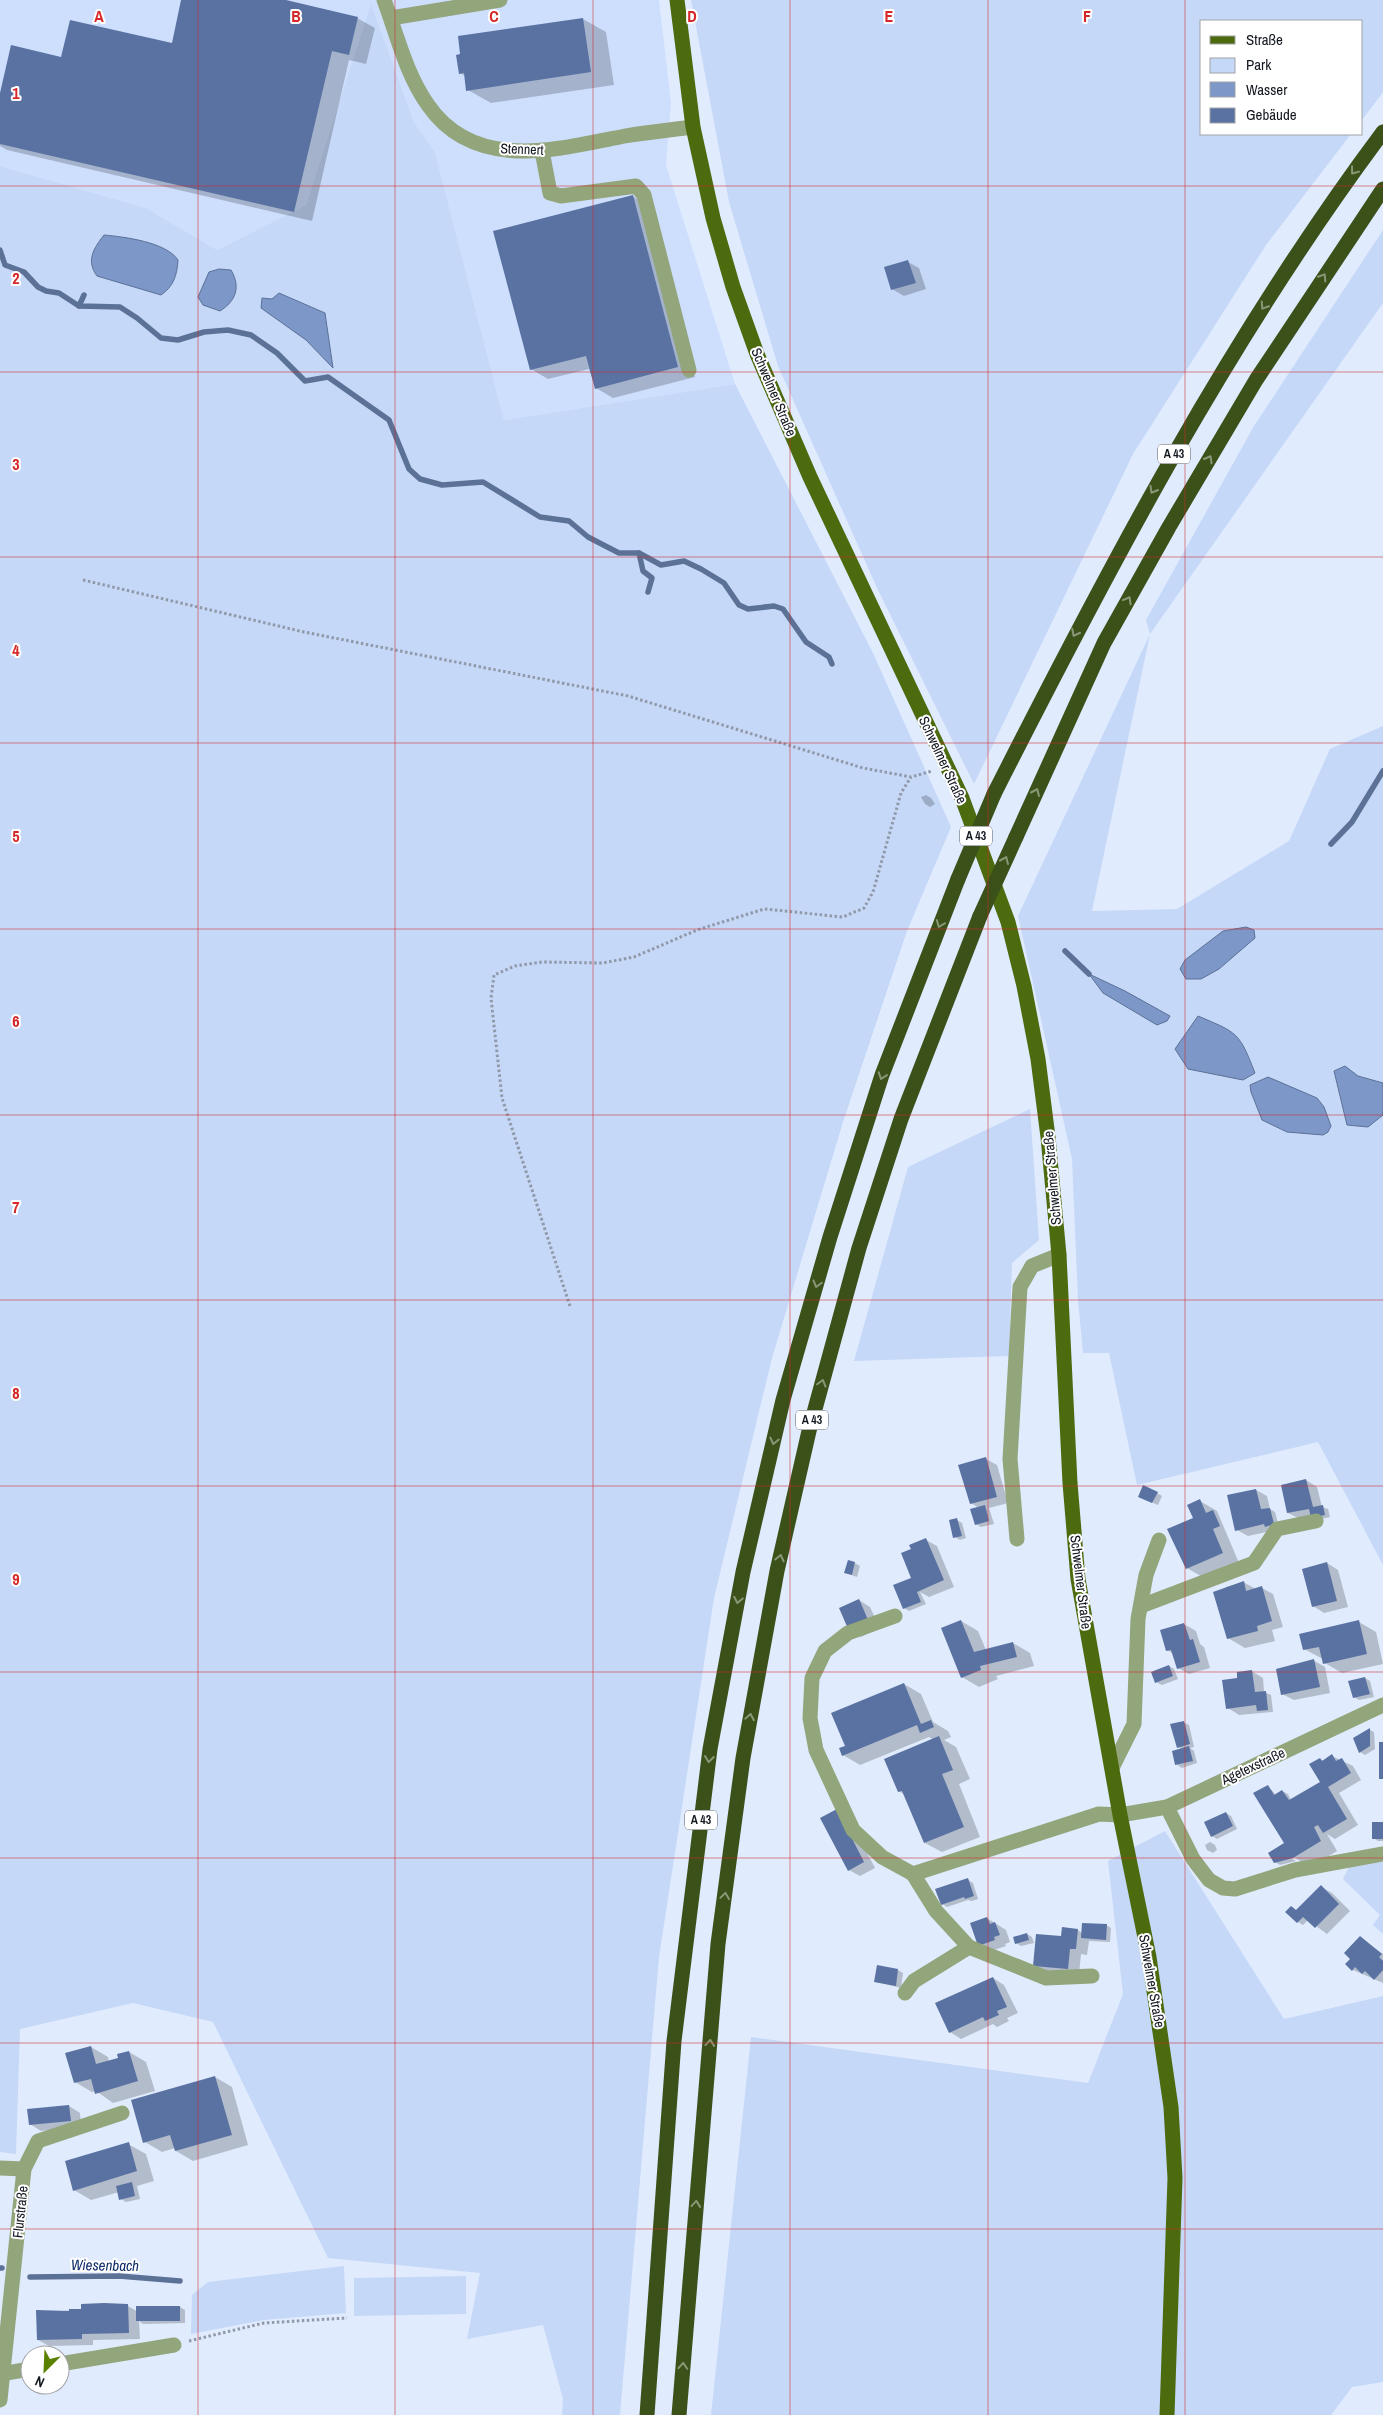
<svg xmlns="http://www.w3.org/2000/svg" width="1383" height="2415" font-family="'Archivo Narrow',sans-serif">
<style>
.built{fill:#cedffe}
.green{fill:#c5d8f8}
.water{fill:#7c97c8;stroke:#5c7196}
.shadow{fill:#0003}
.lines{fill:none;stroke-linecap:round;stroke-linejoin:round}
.stream{stroke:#5c7196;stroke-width:5.5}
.building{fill:#5972a2}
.path{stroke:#9199a8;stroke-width:3;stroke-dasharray:2.5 2.5;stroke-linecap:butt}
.minor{stroke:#93a57b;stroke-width:15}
.major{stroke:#4c6a0e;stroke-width:15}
.highway{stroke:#3c511a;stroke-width:15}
.highway-bridge{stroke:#3c511a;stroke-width:15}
.oneway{stroke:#8a9776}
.grid{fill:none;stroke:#d62828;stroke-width:1;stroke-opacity:0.55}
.labels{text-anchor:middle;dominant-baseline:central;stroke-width:4;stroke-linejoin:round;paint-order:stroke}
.shield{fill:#fff;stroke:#5a5d63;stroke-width:1}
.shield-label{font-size:12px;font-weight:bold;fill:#131820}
.street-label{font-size:14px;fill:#131820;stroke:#fff}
.water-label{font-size:15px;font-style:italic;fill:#102d69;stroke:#fff}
.grid-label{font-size:16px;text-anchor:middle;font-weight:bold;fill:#d62828;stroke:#fff;stroke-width:4;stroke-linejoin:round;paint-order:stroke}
</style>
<rect width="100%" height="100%" fill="#e0ebfe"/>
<polygon class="built" points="0,0 659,0 671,103 666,165 735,384 504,420 435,152 414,122 371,5 306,205 217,250 146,208 0,166"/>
<g class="green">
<polygon points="691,0 1383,0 1383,92 1362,120 1362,21 1202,21 1202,134 1351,134 1266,245 1133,454 974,784 877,588 778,366 729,202"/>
<polygon points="371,4 414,122 435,152 504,420 735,384 873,653 951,827 907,931 843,1122 772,1358 714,1598 659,1957 620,2415 562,2415 563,2399 543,2325 467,2339 480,2273 328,2258 213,2022 133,2003 20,2029 16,2154 0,2152 0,166 146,208 217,250 306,205"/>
<polygon points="1383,230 1383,303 1150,634 1092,911 1177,909 1289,841 1330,749 1383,726 1383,1565 1318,1442 1137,1485 1109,1353 1083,1353 1078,1300 1072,1159 1018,916 1150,634 1146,620 1254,426"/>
<polygon points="1030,1109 1039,1240 1012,1263 1009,1356 854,1361 908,1167"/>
<polygon points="1165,1831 1284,2019 1383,1996 1383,2382 1352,2387 1331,2415 711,2415 751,2037 1088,2083 1123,1994 1108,1861"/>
<polygon points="1383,1860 1383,1934 1373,1925 1380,1915 1343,1879 1349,1867"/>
<polygon points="344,2266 346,2313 264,2320 191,2334 192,2295 208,2282"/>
<polygon points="466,2276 466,2314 354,2316 354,2278"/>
</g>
<g class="water">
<path d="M104,235C125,237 166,242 178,260C177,275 174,286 161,295L97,276C86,261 93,249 104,235Z"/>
<path d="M219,269L231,270C241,287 236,301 220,311L203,305L198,297L209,272Z"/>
<polygon points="279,293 325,313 333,368 306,340 261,308 262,298 272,299"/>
<polygon points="1246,927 1254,930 1255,938 1219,969 1201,979 1186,979 1180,969 1185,960 1223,931"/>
<polygon points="1089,974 1125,991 1170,1016 1167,1021 1157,1025 1103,993"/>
<path d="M1198,1016C1238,1033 1239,1032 1255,1073L1243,1080L1188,1069L1175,1049Z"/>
<polygon points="1345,1066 1358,1076 1383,1083 1383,1115 1368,1127 1347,1125 1334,1071"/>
<polygon points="1268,1077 1317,1098 1324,1107 1331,1126 1328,1132 1323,1135 1287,1132 1262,1120 1251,1092 1250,1085"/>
</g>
<g class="shadow">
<polygon points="183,0 280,0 357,18 375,28 366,64 349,60 312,221 7,150 0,146 0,98 62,59 172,45"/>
<polygon points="583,19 606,32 614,85 491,103 468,90 465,76 460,73"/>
<polygon points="632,196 650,206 695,377 613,398 596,388 589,369 548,379 531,369"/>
<polygon points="908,262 919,268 926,289 904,296 892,289"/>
<polygon points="926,795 931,798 935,804 930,807 925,804 921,797"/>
<polygon points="986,1459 997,1465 1008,1503 989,1508 994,1524 981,1527 976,1524 979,1508 971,1503"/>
<polygon points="1306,1480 1317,1487 1322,1507 1328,1509 1330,1517 1317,1520 1300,1519 1288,1513"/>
<polygon points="1256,1490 1267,1496 1270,1509 1275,1512 1279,1527 1275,1530 1248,1536 1237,1530"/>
<polygon points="1157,1493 1162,1496 1158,1505 1144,1499"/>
<polygon points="1200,1501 1217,1511 1239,1563 1204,1578 1187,1568 1195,1518"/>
<polygon points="957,1520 962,1523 966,1538 960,1540 955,1537"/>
<polygon points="926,1540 937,1546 954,1587 929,1597 920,1592 926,1604 909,1611 904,1608 913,1579 913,1550"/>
<polygon points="855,1563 860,1566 857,1577 846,1573"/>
<polygon points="1327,1563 1338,1570 1348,1607 1324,1613 1313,1606"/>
<polygon points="1243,1582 1256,1589 1262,1588 1273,1594 1283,1627 1272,1630 1275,1641 1245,1648 1228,1638 1226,1587"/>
<polygon points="859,1600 870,1607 880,1628 861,1637 850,1630"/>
<polygon points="961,1621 978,1631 986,1650 1013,1643 1030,1653 1034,1666 996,1676 998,1679 979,1687 962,1677"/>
<polygon points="1359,1622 1376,1632 1383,1664 1342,1673 1325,1663 1323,1659 1304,1649"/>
<polygon points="1184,1624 1196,1631 1200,1644 1204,1647 1210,1668 1189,1674 1178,1668 1174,1654 1167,1650"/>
<polygon points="1313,1660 1325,1667 1330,1693 1294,1700 1282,1694"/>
<polygon points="1169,1666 1174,1669 1178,1679 1162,1685 1156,1682"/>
<polygon points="1251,1671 1263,1678 1264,1692 1271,1695 1273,1712 1239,1715 1228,1708 1239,1679"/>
<polygon points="1365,1678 1370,1681 1374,1697 1359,1700 1354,1697"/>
<polygon points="904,1684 921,1694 933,1722 948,1731 951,1737 944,1740 956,1747 970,1779 959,1784 980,1837 942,1852 925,1843 905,1795 899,1791 934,1740 929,1737 860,1765 843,1755 846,1746"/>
<polygon points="1183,1722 1189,1725 1194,1747 1190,1748 1194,1751 1197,1763 1182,1768 1176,1764 1183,1749 1178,1747"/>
<polygon points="1370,1730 1374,1732 1375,1749 1365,1755 1360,1752"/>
<polygon points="1332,1756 1353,1766 1361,1780 1339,1793 1358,1825 1335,1839 1327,1834 1337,1851 1311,1867 1288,1854 1287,1856 1296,1861 1280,1865 1275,1862 1288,1847 1268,1786 1276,1795 1282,1791 1288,1794 1291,1800 1322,1782 1320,1759 1324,1761"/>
<polygon points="1226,1813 1231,1816 1237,1829 1217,1839 1212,1836"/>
<polygon points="848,1817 875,1868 860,1876 849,1870"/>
<polygon points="1383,1823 1383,1841 1378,1841 1373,1838"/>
<polygon points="1210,1842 1215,1845 1217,1850 1213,1853 1207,1850 1205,1845"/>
<polygon points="968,1880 973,1883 978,1899 972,1901 968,1900 947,1907 942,1904"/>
<polygon points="1321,1887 1332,1893 1350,1911 1327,1934 1308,1920 1303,1925 1298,1922 1292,1907 1297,1911"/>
<polygon points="987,1918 1006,1930 1010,1942 1005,1944 1006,1946 991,1951 980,1945"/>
<polygon points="1106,1925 1111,1928 1110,1942 1089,1941 1087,1955 1081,1954 1079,1974 1046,1972 1035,1965 1062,1937 1078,1930 1082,1933"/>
<polygon points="1027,1934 1032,1937 1034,1943 1021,1946 1016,1943"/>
<polygon points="1360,1938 1383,1954 1383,1983 1353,1970 1352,1959"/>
<polygon points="898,1970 903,1973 901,1988 876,1982"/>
<polygon points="993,1978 1004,1985 1018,2013 1007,2018 1009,2021 997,2027 993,2024 961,2039 950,2032"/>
<polygon points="91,2047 108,2057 109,2062 120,2059 129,2052 146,2062 155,2091 113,2103 96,2091 92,2092 75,2082"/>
<polygon points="215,2077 232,2087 248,2145 193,2161 176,2151 175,2148 162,2152 145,2142"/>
<polygon points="69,2106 80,2113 81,2127 41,2131 30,2124"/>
<polygon points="128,2144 146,2154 154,2181 137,2186 140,2199 126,2202 121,2199 119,2192 91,2200 74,2190"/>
<polygon points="128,2306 138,2312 180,2307 185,2310 185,2323 143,2324 139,2321 140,2339 93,2340 93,2345 49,2346 38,2340 37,2313"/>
</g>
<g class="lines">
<g class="stream">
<polyline points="0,250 5,265 24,272 38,287 46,291 59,293 79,306 120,307 137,318 161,338 178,340 204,332 228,330 251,335 277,353 305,381 328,377 389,420 409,469 420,479 442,485 483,482 540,517 569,521 588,537 619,553 639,553 661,565 684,561 701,569 724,583 739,605 748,609 774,606 783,609 806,642 829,657 832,664"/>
<polyline points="79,306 84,295"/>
<polyline points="639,553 643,571 652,578 648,592"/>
<polyline points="1331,844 1352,822 1383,771"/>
<polyline points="1065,951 1089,974"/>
<polyline points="0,2268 2,2268"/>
<polyline points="30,2277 119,2276 180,2281"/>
</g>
</g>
<g class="building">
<polygon points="181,0 286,0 358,17 349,55 332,51 294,212 0,144 0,93 11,45 61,57 70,20 172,43"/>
<polygon points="583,18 591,72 466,91 464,73 459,74 456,55 460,54 458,36"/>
<polygon points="633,195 678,367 595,389 586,356 530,370 493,231"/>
<polygon points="908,260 916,283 891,290 884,267"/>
<polygon points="986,1457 997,1497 970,1504 958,1465"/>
<polygon points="1306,1479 1313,1507 1323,1505 1325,1515 1311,1518 1309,1509 1287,1513 1281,1485"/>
<polygon points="1143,1485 1158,1492 1152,1503 1138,1497"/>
<polygon points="1256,1489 1261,1509 1270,1508 1274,1524 1265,1527 1264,1524 1235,1531 1227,1495"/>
<polygon points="1200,1499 1206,1513 1213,1510 1220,1526 1213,1529 1223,1553 1186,1569 1167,1529 1193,1518 1187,1505"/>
<polygon points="985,1505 989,1521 975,1525 970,1509"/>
<polygon points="957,1518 962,1536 953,1538 949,1520"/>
<polygon points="926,1538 944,1580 917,1592 921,1602 903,1609 893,1585 911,1578 901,1553 911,1549 909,1545"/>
<polygon points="848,1560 855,1562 852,1575 844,1573"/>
<polygon points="1327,1562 1337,1601 1312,1607 1302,1569"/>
<polygon points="1244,1581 1246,1591 1262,1586 1272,1621 1257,1626 1258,1631 1227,1639 1213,1592"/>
<polygon points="859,1599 869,1622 849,1631 839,1608"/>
<polygon points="961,1620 974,1652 1013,1642 1017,1657 980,1666 981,1670 961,1678 941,1628"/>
<polygon points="1359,1620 1367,1654 1323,1664 1319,1647 1303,1650 1299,1634"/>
<polygon points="1184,1623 1190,1640 1193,1639 1200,1662 1177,1669 1171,1650 1166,1651 1160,1630"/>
<polygon points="1314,1659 1320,1687 1281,1695 1276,1669"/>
<polygon points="1169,1665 1173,1676 1155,1683 1151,1672"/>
<polygon points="1252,1670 1255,1692 1266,1691 1268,1710 1257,1711 1256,1705 1226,1709 1222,1680 1237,1678 1237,1672"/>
<polygon points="1365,1677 1370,1694 1353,1698 1348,1681"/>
<polygon points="904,1683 921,1724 931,1720 934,1727 920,1733 917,1725 842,1756 839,1748 845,1746 831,1713"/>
<polygon points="1184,1721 1190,1744 1177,1748 1170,1724"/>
<polygon points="1370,1728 1370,1746 1359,1753 1353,1738"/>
<polygon points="939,1736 953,1770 942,1774 964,1827 924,1843 902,1791 898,1792 884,1759"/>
<rect x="1379" y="1742" width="4" height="37"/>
<polygon points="1189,1746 1193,1761 1175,1765 1172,1751"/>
<polygon points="1332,1754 1336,1761 1342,1758 1351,1773 1328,1787 1347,1819 1323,1833 1318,1825 1314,1827 1321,1841 1293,1858 1274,1863 1268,1853 1284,1843 1253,1793 1268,1785 1274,1795 1282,1790 1289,1800 1320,1782 1309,1764 1320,1758 1322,1761"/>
<polygon points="837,1809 864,1862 848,1871 820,1818"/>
<polygon points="1226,1812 1233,1826 1211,1837 1204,1822"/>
<rect x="1372" y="1822" width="11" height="17"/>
<polygon points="968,1878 974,1896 965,1899 964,1897 941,1905 935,1889"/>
<polygon points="1321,1885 1339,1904 1315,1928 1303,1917 1297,1923 1285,1912 1291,1906 1296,1910"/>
<polygon points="987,1917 990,1924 995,1922 1000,1935 994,1937 995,1940 978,1946 970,1923"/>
<polygon points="1082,1923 1107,1924 1106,1940 1081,1938"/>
<polygon points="1062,1927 1078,1929 1076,1949 1070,1949 1068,1969 1033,1966 1036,1934 1061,1936"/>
<polygon points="1027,1933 1029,1940 1015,1944 1013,1937"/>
<polygon points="1360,1936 1382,1954 1379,1957 1383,1961 1383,1970 1374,1980 1365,1971 1362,1974 1355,1967 1352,1971 1345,1964 1350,1959 1344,1953"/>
<polygon points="877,1965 898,1969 896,1986 874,1982"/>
<polygon points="993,1977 1007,2007 997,2011 999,2015 985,2021 983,2017 949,2033 935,2003"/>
<polygon points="91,2046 96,2064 118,2058 117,2054 129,2051 138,2081 95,2094 91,2079 74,2083 65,2053"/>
<polygon points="215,2076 232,2135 175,2151 170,2135 143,2143 131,2100"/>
<polygon points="69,2105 71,2121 29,2125 27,2109"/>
<polygon points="129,2142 137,2171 73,2191 65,2161"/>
<polygon points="132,2182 135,2196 119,2200 116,2186"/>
<polygon points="104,2303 128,2304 129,2333 82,2334 82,2339 37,2340 36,2310 69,2311 69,2309 81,2309 81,2304"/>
<rect x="136" y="2306" width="44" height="15"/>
</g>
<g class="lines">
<g class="path">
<polyline points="83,580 304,632 628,696 863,768 911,777 932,771"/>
<polyline points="570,1306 502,1098 491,998 494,975 515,966 542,962 603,963 634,957 697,930 764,909 843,917 864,908 873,892 901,793 911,777"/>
<polyline points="189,2341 264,2323 347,2318"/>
</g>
<g class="minor">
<path d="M384,0C397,35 406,74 428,105C475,173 558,149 625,136C648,132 671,130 693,127"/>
<polyline points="391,18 500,0"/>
<polyline points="542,151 550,193 561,196 636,186 644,195 689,370"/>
<polyline points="1017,1539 1010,1459 1020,1287 1032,1266 1059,1255"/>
<polyline points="1141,1606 1254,1563 1277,1529 1316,1521"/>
<polyline points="895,1616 848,1633 825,1651 812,1678 810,1718 816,1750 853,1830 882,1857 913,1874 1099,1814 1120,1815 1167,1807 1383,1705"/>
<polyline points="1112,1768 1134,1724 1138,1619 1146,1575 1159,1540"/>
<polyline points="1167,1807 1193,1859 1209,1880 1223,1888 1235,1889 1295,1870 1383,1854"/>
<polyline points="969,1947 1046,1978 1092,1976"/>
<polyline points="905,1993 914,1981 969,1947 936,1911 913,1874"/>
<polyline points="0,2168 24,2169"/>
<polyline points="60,2364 174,2345"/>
<polyline points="0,2374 30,2369"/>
<polyline points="0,2400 24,2169 38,2141 122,2113"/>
</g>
<polyline class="major" points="677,0 693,127 713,218 733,287 757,354 810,477 962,798 1008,922 1024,986 1038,1059 1048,1137 1059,1255 1070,1483 1078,1579 1120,1815 1149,1957 1171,2107 1175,2178 1167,2415"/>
<g class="highway">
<path d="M994,794C1110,565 1229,338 1383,132"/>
<polyline points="1016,837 1104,643 1169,527 1256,380 1383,189"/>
<polyline points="647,2415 674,2041 710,1749 743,1572 783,1400 830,1237 882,1075 958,879"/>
<polyline points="679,2415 718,1944 743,1758 777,1571 809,1431 859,1248 901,1119 980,916"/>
</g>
<g class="highway-bridge">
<polyline points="958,879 994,794"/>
<polyline points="980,916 1016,837"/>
</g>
</g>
<defs><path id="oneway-chevron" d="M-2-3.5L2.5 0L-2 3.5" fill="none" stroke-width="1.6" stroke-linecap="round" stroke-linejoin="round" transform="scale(1.25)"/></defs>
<g class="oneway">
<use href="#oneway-chevron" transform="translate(1354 171) rotate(127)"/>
<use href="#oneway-chevron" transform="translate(1323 277) rotate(-57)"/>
<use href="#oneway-chevron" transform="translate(1264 306) rotate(123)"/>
<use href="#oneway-chevron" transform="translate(1209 459) rotate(-60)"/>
<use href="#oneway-chevron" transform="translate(1153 490) rotate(120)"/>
<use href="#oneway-chevron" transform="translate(1128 600) rotate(-61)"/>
<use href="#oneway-chevron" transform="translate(1075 633) rotate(117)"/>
<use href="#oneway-chevron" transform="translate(1036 792) rotate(-66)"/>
<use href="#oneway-chevron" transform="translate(1005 860) rotate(-66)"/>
<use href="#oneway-chevron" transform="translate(940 924) rotate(111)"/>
<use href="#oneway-chevron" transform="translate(882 1076) rotate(109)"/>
<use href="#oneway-chevron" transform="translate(817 1284) rotate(106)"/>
<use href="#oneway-chevron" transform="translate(822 1383) rotate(-75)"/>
<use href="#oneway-chevron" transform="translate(774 1441) rotate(103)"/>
<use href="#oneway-chevron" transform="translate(780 1558) rotate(-77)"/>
<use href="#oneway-chevron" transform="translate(738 1600) rotate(101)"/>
<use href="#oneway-chevron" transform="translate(750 1717) rotate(-80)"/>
<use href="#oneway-chevron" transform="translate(709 1759) rotate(97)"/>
<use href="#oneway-chevron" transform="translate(725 1896) rotate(-82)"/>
<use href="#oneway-chevron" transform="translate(710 2043) rotate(-85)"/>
<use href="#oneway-chevron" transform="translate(696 2204) rotate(-85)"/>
<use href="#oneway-chevron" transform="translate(683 2366) rotate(-86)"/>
</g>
<path class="grid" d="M198,0V2415M395,0V2415M593,0V2415M790,0V2415M988,0V2415M1185,0V2415M0,186H1383M0,372H1383M0,557H1383M0,743H1383M0,929H1383M0,1115H1383M0,1300H1383M0,1486H1383M0,1672H1383M0,1858H1383M0,2043H1383M0,2229H1383"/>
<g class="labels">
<g class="shield">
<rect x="1158" y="444.5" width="32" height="19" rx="4"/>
<rect x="960" y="826.5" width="32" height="19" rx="4"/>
<rect x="796" y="1410.5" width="32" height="19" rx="4"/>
<rect x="685" y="1810.5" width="32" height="19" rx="4"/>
</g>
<g class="shield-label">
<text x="1174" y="454">A 43</text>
<text x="976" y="836">A 43</text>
<text x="812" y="1420">A 43</text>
<text x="701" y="1820">A 43</text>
</g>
<g class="street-label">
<text transform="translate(522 149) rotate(2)">Stennert</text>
<text transform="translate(774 392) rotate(67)">Schwelmer Straße</text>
<text transform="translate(943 760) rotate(65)">Schwelmer Straße</text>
<text transform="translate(1052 1178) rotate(-95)">Schwelmer Straße</text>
<text transform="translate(1081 1582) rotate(83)">Schwelmer Straße</text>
<text transform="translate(1253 1766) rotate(-25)">Agetexstraße</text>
<text transform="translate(1152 1981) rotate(80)">Schwelmer Straße</text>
<text transform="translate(20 2212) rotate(-84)">Flurstraße</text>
</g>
<g class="water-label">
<text transform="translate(105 2265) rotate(1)">Wiesenbach</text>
</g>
</g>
<g class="grid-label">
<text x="99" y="22">A</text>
<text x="296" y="22">B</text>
<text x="494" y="22">C</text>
<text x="692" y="22">D</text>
<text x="889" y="22">E</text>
<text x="1087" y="22">F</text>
<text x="16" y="99">1</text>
<text x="16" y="284">2</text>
<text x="16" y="470">3</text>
<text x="16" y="656">4</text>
<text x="16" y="842">5</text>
<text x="16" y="1027">6</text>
<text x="16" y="1213">7</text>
<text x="16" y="1399">8</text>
<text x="16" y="1585">9</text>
</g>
<rect x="1200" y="20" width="162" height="115" fill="#ffffff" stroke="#a1a3a6"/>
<rect x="1210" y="36" width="25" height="8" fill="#4c6a0e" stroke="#a1a3a6"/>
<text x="1246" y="45" font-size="15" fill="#131820">Straße</text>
<rect x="1210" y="58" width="25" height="15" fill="#c5d8f8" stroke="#a1a3a6"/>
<text x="1246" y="70" font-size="15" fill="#131820">Park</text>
<rect x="1210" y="82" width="25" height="15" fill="#7c97c8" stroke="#a1a3a6"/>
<text x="1246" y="95" font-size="15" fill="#131820">Wasser</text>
<rect x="1210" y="108" width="25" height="15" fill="#5972a2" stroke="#a1a3a6"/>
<text x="1246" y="120" font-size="15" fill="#131820">Gebäude</text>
<g transform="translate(45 2370) rotate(204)"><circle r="24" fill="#ffffff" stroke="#a1a3a6"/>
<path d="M0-4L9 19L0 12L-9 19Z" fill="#5b8100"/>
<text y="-8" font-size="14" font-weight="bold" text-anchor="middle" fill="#131820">N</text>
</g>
</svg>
